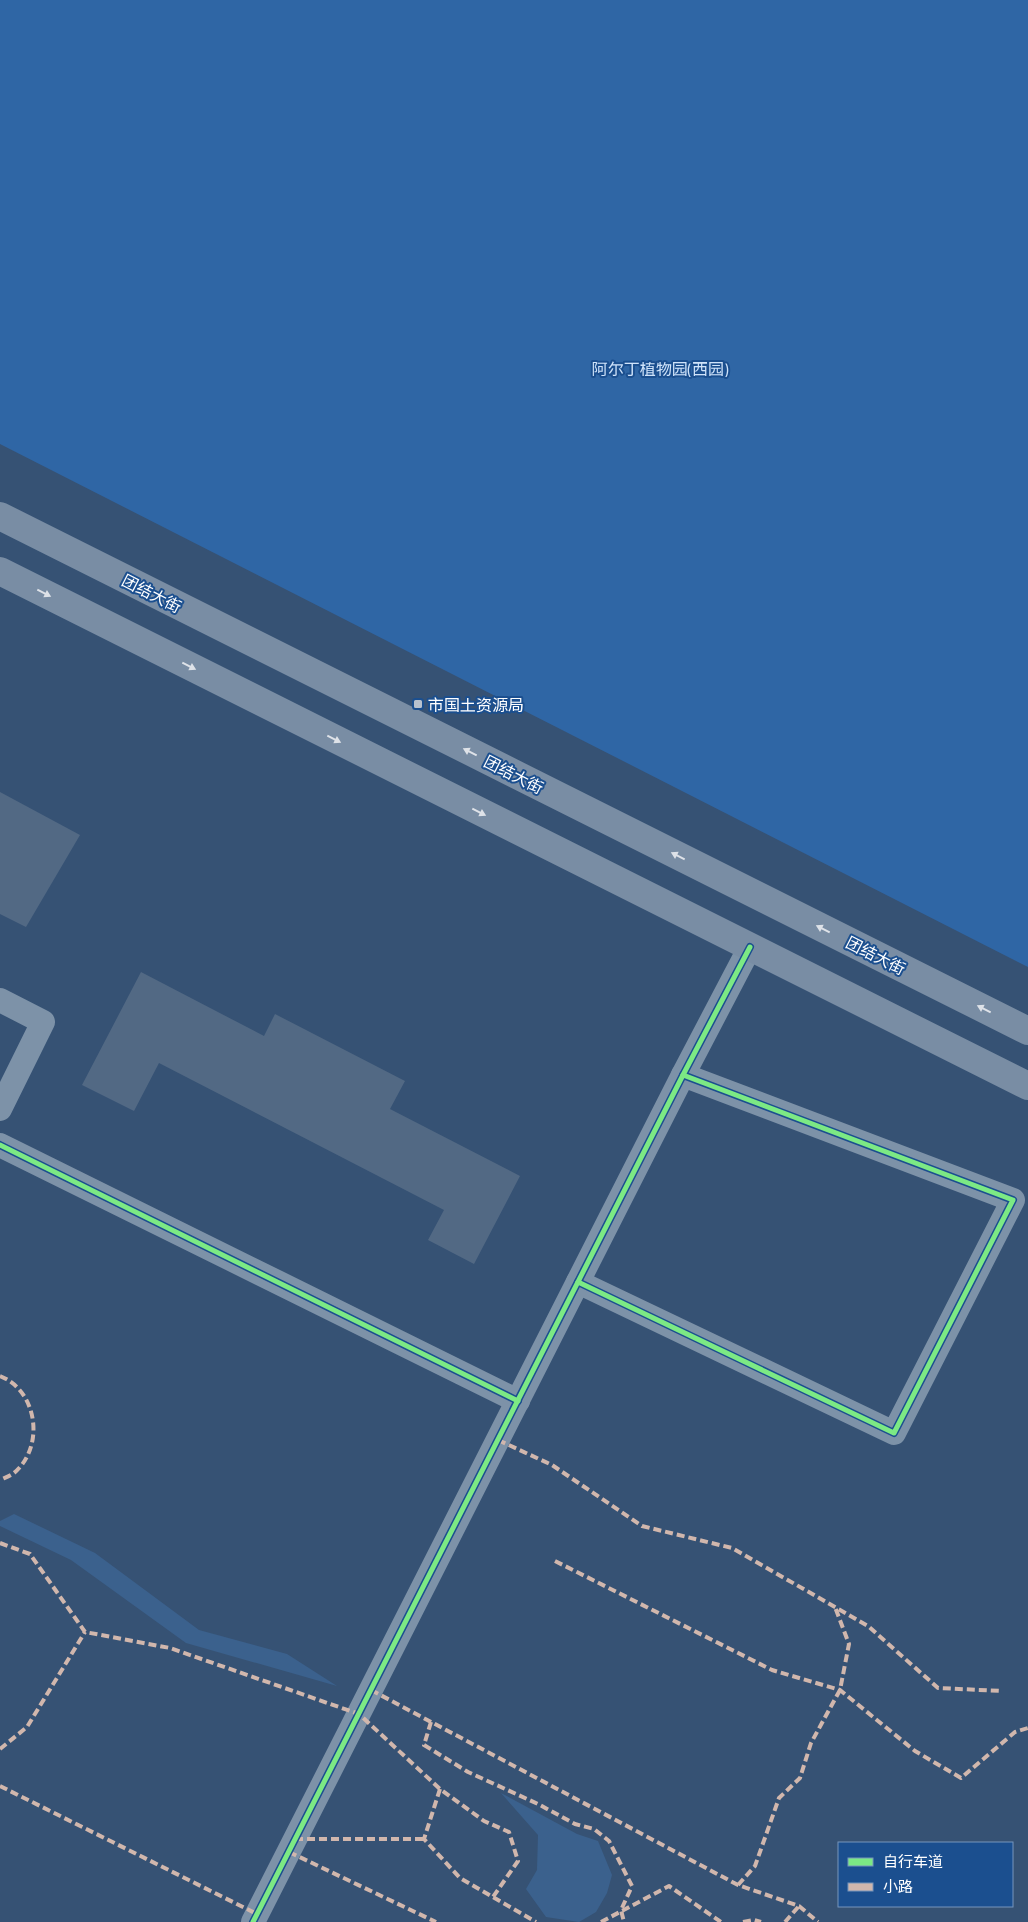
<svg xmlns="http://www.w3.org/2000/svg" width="1028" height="1922" font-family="Barlow,'Noto Sans SC',sans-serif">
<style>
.green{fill:#2f66a5}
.water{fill:#3b618d}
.building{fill:#526984}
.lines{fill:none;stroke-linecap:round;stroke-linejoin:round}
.street{stroke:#7d92a8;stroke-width:24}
.secondary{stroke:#798da4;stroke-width:28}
.quiet{stroke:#d1b7ad;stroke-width:4;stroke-dasharray:8 4;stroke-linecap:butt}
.cycleway-casing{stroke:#1b4f8f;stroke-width:8}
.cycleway{stroke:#7ce984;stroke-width:5}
.oneway{fill:#dee2e8}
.poi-dot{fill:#b9c2ce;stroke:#1b4f8f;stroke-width:2}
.labels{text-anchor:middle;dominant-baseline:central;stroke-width:4;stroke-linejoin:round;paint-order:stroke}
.park-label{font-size:16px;fill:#cfe3fa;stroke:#1b4f8f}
.street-label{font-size:16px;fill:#fff;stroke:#1b4f8f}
.poi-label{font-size:16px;fill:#fff;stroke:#1b4f8f;text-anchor:start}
</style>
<rect width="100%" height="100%" fill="#365274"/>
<polygon class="green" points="0,0 1028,0 1028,967 0,444"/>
<g class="water">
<polygon points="14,1514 95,1553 199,1630 287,1654 337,1686 186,1643 71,1560 0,1526 0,1521"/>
<polygon points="501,1793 577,1834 598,1841 612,1875 607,1893 596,1912 579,1922 546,1917 526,1889 537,1870 538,1835"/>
</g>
<g class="building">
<polygon points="0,792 80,835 26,927 0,914"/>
<polygon points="141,972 264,1036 275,1014 405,1081 390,1109 520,1176 474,1264 428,1240 444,1210 159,1063 134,1111 82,1085"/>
</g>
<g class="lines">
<g class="street">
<polyline points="0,1000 43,1022 0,1109"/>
<polyline points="0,1145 518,1401"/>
<polyline points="578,1282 894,1433 1013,1200 683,1075"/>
<polyline points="253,1922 683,1075 750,947"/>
</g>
<g class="secondary">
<polyline points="0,516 1028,1031"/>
<polyline points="0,571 1028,1086"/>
</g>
<g class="quiet">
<path d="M0,1376C38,1391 45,1447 14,1473C10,1476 4,1478 0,1480"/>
<polyline points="498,1440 552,1465 642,1526 732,1548 868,1626 938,1688 1002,1691"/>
<polyline points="0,1543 30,1554 85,1632 170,1648 359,1714 440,1789 484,1821 509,1832 518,1861 493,1897"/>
<polyline points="555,1561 772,1670 840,1690 915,1751 961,1778 1015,1732 1028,1728"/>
<polyline points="371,1690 738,1885 799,1906 818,1922"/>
<polyline points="431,1722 424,1745 468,1772 538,1804 575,1824 594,1829 609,1841 632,1886 621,1910 624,1922"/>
<polyline points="0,1749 27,1727 85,1632"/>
<polyline points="0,1786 257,1914"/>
<polyline points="440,1789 424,1839 460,1878 536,1922"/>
<polyline points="295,1839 424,1839"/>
<polyline points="289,1852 436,1922"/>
<polyline points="738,1885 755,1866 779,1798 800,1778 811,1743 840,1690 849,1644 835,1607"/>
<polyline points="601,1922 669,1886 721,1922"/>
<polyline points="743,1922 754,1920 761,1922"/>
<polyline points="785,1922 799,1906"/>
</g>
<g class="cycleway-casing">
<g id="cycleway">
<polyline points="0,1145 518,1401"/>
<polyline points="578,1282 894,1433 1013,1200 683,1075"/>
<polyline points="253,1922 683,1075 750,947"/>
</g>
</g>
<use href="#cycleway" class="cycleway"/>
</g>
<defs><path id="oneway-solid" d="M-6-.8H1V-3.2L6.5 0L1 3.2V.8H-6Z" transform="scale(1.25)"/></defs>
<g class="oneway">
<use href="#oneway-solid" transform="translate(44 593) rotate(27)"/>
<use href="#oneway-solid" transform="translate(189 666) rotate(27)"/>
<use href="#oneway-solid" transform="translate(334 739) rotate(27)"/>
<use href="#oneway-solid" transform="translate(470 752) rotate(-153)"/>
<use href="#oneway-solid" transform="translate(479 812) rotate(27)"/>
<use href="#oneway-solid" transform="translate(678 856) rotate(-153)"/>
<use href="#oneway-solid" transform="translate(823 929) rotate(-153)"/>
<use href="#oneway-solid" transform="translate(984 1009) rotate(-153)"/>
</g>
<rect class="poi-dot" x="413" y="699" width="10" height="10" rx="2.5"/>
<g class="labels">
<g class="park-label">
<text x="660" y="368">阿尔丁植物园(西园)</text>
</g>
<g class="street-label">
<text transform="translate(152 593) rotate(27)">团结大街</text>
<text transform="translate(514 774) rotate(27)">团结大街</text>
<text transform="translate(876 955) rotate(27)">团结大街</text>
</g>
<g class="poi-label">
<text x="428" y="704">市国土资源局</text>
</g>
</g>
<rect x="838" y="1842" width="175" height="65" fill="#1b4f8f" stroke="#7695bc"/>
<rect x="848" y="1858" width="25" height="8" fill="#7ce984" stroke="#7695bc"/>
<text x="883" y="1867" font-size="15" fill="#ffffff">自行车道</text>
<rect x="848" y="1883" width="25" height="8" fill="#d1b7ad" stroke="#7695bc"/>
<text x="883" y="1892" font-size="15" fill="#ffffff">小路</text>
</svg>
